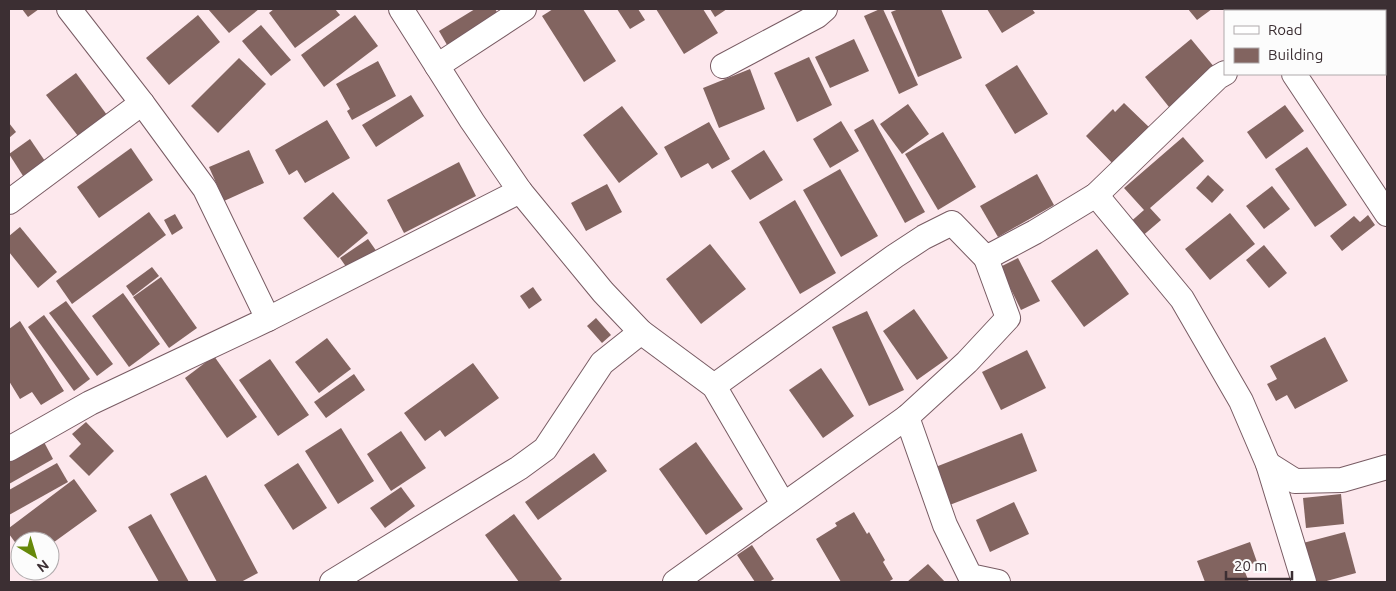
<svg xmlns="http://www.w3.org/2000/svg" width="1396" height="591" font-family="Ubuntu,sans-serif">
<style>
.building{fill:#826460}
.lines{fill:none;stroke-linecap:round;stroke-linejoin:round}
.minor-casing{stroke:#785b63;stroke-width:26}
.minor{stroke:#fff;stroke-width:24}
</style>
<rect width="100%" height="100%" fill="#fde8ed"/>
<g class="building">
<polygon points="22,9 39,9 28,17"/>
<polygon points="208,9 259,9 229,33"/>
<polygon points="274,9 335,9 340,15 295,48 269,13"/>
<polygon points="475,9 495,9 501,18 450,50 439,31"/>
<polygon points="553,9 583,9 616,61 584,82 542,16"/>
<polygon points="617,9 638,9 645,20 630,29"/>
<polygon points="656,9 703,9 718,33 684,54"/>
<polygon points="710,9 727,9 715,17"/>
<polygon points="880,9 883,9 918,85 899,94 864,16"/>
<polygon points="899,9 941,9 962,58 918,77 891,12"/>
<polygon points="987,9 1032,9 1035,13 1002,33"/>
<polygon points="1188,9 1212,9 1197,20"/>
<polygon points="198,15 220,42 169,85 146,58"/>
<polygon points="355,15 378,46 324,87 301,55"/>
<polygon points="261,25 291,60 271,76 242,41"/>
<polygon points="854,39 869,71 830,88 815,57"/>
<polygon points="1191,39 1220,74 1173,112 1145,77"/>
<polygon points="809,57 832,105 797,122 774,73"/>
<polygon points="239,58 266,84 218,133 191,106"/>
<polygon points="378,61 396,96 352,120 347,111 350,109 336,84"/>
<polygon points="1017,65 1048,114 1015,134 985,85"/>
<polygon points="750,69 765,109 719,128 703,88"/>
<polygon points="76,73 107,115 78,136 46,95"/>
<polygon points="411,95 424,116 376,147 362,125"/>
<polygon points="1124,103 1151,129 1115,166 1086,136 1113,109 1115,112"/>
<polygon points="908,104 929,134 902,154 880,124"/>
<polygon points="1285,105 1304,131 1266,159 1247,132"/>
<polygon points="622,106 658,154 619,183 583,135"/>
<polygon points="873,119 925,212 905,223 854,130"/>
<polygon points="327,120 350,158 305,183 297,170 289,175 275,150"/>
<polygon points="841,121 859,151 830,168 813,139"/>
<polygon points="709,122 730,159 712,169 708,163 681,178 664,147"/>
<polygon points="9,123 16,132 9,138"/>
<polygon points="943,132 976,187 938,210 905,154"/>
<polygon points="1183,137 1204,161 1150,208 1161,220 1140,238 1128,224 1144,210 1124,188"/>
<polygon points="30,139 47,164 25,179 9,154"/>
<polygon points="1307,147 1347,205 1315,227 1275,169"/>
<polygon points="131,148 153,180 99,218 77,187"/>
<polygon points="249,150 264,183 224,201 209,167"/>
<polygon points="764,150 783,180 750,200 731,171"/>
<polygon points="459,162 476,196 404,233 387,200"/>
<polygon points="840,169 878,236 841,257 803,190"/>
<polygon points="1037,174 1054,205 998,237 980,206"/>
<polygon points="1208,175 1224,190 1212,203 1196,188"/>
<polygon points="607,184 622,212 586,231 571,203"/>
<polygon points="1272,186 1290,209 1264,229 1246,206"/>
<polygon points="333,192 368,233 338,258 303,218"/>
<polygon points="795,200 836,273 800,294 759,222"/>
<polygon points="149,212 166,235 72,304 56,281"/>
<polygon points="1230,213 1255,244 1210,280 1185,249"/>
<polygon points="175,214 183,228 172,235 164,220"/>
<polygon points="1368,215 1375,225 1342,251 1330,236 1354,216 1360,222"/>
<polygon points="20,227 57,272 38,288 9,252 9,236"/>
<polygon points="368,239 377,252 349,271 340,258"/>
<polygon points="710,244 746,289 701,324 666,279"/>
<polygon points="1264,245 1287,273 1269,288 1246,260"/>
<polygon points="1097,249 1129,294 1084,327 1051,281"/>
<polygon points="1018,258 1040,301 1021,310 1000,267"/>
<polygon points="152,267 159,276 133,296 126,286"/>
<polygon points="161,277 197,328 169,348 133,297"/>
<polygon points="533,287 542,300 529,309 520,296"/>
<polygon points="123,293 160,344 129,367 92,316"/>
<polygon points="66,301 113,364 97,376 49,313"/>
<polygon points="914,309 948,358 917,380 883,331"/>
<polygon points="867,311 904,390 869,406 832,327"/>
<polygon points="44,315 90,379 74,391 28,327"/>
<polygon points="596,318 611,335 602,343 587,326"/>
<polygon points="20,321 64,391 41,405 32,392 20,399 9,381 9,329"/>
<polygon points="1325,337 1348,381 1295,409 1287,395 1276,401 1267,384 1277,379 1270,366"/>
<polygon points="327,338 351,369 319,393 295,362"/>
<polygon points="1027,350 1046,388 1001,410 982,372"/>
<polygon points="214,356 257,417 227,438 185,378"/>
<polygon points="270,359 309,415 278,436 239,380"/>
<polygon points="473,363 499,398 445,437 440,430 425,441 404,413"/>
<polygon points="821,368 854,416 823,438 789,390"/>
<polygon points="354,374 365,390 326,418 314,402"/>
<polygon points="86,422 114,451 89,476 69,456 81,444 72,434"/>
<polygon points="341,428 374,481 338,504 305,451"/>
<polygon points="401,431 426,468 391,491 367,454"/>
<polygon points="1022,433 1037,471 947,506 933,468"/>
<polygon points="44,442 53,459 9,484 9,462"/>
<polygon points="696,442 743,509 706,535 659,469"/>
<polygon points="594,453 607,471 538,520 525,502"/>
<polygon points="57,463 68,482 9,515 9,490"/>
<polygon points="298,463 327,508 293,530 264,485"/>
<polygon points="206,475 258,573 241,582 217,582 170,494"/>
<polygon points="74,479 97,511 50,545 50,541 20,541 20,549 9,534 9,528"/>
<polygon points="401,487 415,506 385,528 370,508"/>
<polygon points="1341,494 1344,524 1306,528 1303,498"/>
<polygon points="1014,502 1029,534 990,552 976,520"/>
<polygon points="854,512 867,534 869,532 885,560 883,562 893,579 888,582 841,582 816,539 837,526 835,523"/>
<polygon points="151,514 189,582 159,582 128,527"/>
<polygon points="514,514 562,579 558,582 519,582 485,535"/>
<polygon points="1345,532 1356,573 1323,582 1313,582 1303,543"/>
<polygon points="1250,542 1257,562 1243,567 1249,582 1205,582 1197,561"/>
<polygon points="752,545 774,579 769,582 755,582 737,555"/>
<polygon points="928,564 945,582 907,582"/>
</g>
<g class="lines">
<g class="minor-casing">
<g id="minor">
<polyline points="69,9 142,103 205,189 268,319"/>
<polyline points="401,9 472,121 520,191 603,292 641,332 714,386 783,504"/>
<polyline points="1315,11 1318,9"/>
<polyline points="437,66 524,9"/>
<polyline points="723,66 817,16 825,9"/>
<polyline points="1294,74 1387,214"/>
<polyline points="1096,195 1182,299 1241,401 1268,464 1304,582"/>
<polyline points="9,202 142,103"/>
<polyline points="714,386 895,256 924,237 952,223 986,258 1035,232 1096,195 1218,77 1225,73"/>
<polyline points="907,417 945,525 970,576 998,582"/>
<polyline points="9,449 90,403 268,319 520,191"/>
<polyline points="1268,464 1295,481 1342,480 1387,467"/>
<polyline points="332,582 519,468 545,449 602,363 641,332"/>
<polyline points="675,582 907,417 967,362 1008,318 986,258"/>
</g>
</g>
<use href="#minor" class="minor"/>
</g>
<rect width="1396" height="591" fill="none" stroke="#3c2f33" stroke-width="20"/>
<rect x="1224" y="10" width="162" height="65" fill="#fcfcfc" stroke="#afaaac"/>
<rect x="1234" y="26" width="25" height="8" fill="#ffffff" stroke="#afaaac"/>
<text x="1268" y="35" font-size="15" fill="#3c2f33">Road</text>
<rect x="1234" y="48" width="25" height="15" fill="#826460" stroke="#afaaac"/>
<text x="1268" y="60" font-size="15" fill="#3c2f33">Building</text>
<g transform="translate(35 556) rotate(142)"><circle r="24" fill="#fcfcfc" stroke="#afaaac"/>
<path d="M0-4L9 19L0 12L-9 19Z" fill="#66880a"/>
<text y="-8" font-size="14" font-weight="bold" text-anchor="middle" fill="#3c2f33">N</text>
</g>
<path d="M1226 571v8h66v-8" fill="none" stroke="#3c2f33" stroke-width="2.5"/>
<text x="1234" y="571" font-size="15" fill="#3c2f33" stroke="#fcfcfc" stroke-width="4" paint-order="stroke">20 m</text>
</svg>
